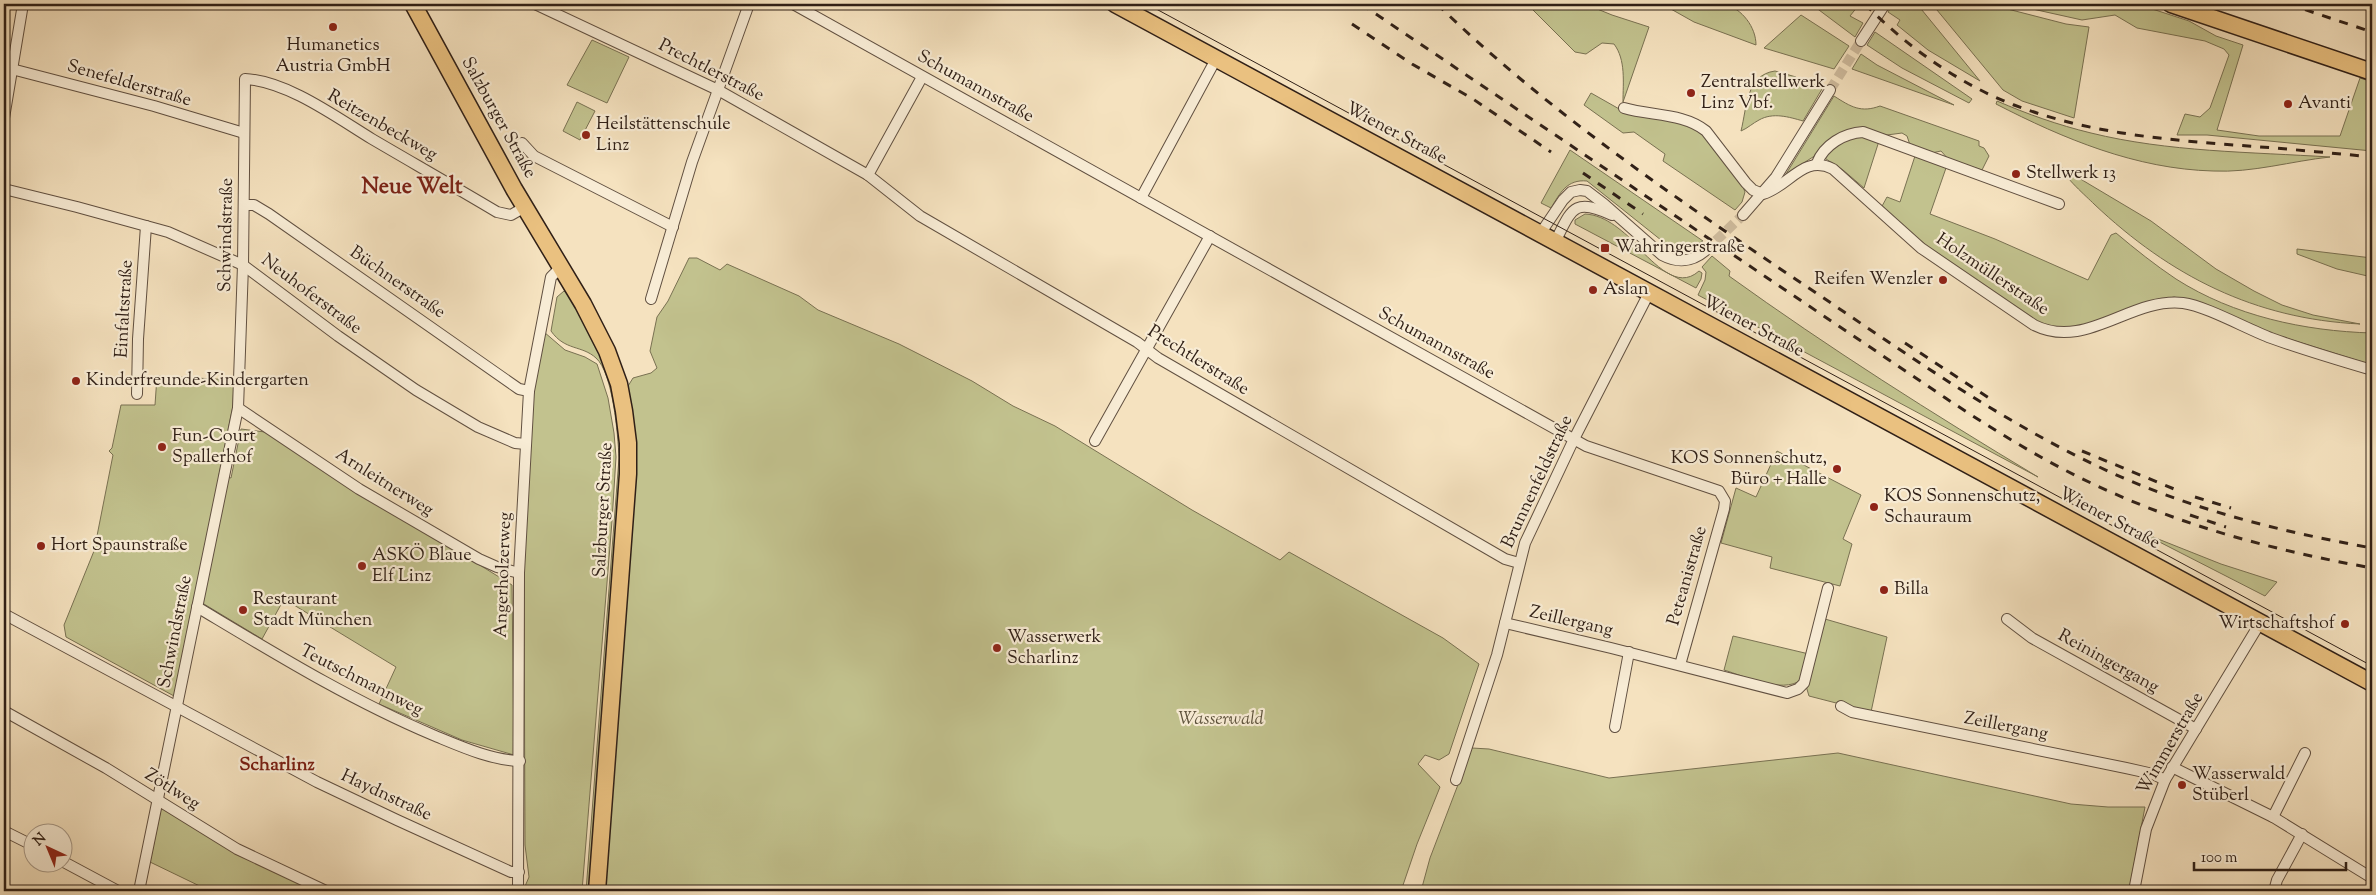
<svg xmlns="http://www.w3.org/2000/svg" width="2376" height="895" font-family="'Sorts Mill Goudy',serif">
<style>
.green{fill:#c2c28e;stroke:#797152}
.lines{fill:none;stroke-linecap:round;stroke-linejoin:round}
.minor-tunnel{stroke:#cebb9d;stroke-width:10;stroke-dasharray:10 5;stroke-linecap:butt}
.minor-casing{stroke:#615041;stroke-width:12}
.primary-casing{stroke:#302017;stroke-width:19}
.minor{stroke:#f8ecd5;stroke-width:10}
.primary{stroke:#eac180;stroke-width:16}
.tram{stroke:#302017;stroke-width:1}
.rail{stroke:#302017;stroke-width:3;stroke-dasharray:9 9;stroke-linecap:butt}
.poi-dot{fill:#8f2418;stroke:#f8ecd5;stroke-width:2}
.labels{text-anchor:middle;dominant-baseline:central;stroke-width:4.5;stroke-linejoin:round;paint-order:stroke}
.poi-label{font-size:18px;fill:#302017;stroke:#f8ecd5;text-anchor:start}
.street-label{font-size:18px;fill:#302017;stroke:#f8ecd5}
.park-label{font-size:18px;font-style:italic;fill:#5c513b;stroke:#f8ecd5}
.neighbourhood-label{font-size:19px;font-weight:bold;fill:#7a1f14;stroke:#f8ecd5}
.district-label{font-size:22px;font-weight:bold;fill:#7a1f14;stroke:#f8ecd5}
</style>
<rect width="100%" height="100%" fill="#f5e2bf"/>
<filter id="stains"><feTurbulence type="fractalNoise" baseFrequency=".004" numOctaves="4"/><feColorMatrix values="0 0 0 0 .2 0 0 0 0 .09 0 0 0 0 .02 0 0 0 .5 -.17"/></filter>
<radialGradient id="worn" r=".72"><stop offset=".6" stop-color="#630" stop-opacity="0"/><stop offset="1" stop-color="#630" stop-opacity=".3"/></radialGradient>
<g class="green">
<path d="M1527,4H1585L1612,15L1649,27L1623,102C1623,82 1626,60 1614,44L1602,43L1586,54L1575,52Z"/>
<path d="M1662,4C1676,4 1713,1 1725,4C1742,9 1756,27 1756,45L1694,22Z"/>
<polygon points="1811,4 1856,4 1858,6 1850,16 1863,23 1855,37"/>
<polygon points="1893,4 1917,4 1980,81 1928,50 1897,25 1900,20 1888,12"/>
<polygon points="1932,4 1988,4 2066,24 2089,27 2074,118 2022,101 2003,90"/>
<polygon points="2010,4 2137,4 2189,21 2216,36 2243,45 2217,130 2259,136 2340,136 2360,78 2372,82 2372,151 2207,135 2177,135 2185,114 2200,117 2210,108 2229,55 2224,49 2205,41 2137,28 2115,15 2082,20"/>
<polygon points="1801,15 1849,46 1834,69 1764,48"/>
<polygon points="1875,32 1972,99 1969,103 1902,68 1867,45"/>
<polygon points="592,40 629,57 607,103 567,85"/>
<polygon points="1861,54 1877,65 1954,105 1852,69"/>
<path d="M1775,71L1796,77L1799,84L1818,85L1822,89L1803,121C1789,117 1773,112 1759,120C1753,123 1748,128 1741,131C1747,107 1746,75 1775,71Z"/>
<polygon points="1591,93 1621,110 1685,124 1702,133 1743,187 1745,192 1742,202 1735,210 1663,161 1665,154 1634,132 1623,133 1584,105"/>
<path d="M1834,96C1851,107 1861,113 1880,106L1979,141V146L1984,148L1989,156L1982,170L1949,160L1941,151L1927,154L1910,145L1907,136L1902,133L1887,135L1859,128L1786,174Z"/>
<path d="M1997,101C2027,114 2058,125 2091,133C2168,152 2251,152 2330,157C2292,161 2252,173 2213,171C2136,169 2064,139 1996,104Z"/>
<polygon points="577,102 595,111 580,140 563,131"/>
<polygon points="1856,135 1879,141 1864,188 1843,170 1823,157 1834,146"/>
<path d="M1570,150L1703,241L1687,250L1671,248L1587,181C1567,179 1560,193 1551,208L1541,203Z"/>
<path d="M1915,156L1946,168L1930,214L1995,239L2088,280L2111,235L2116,233C2135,249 2155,265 2176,279C2234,316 2304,331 2372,333V365L2273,334L2192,301L2174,297L2140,305L2090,324L2071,328H2056L2035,321L1927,246L1881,208L1887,197L1900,202Z"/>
<path d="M2062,168L2151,221L2216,269L2254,291L2282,305L2313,315L2360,324C2255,319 2170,276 2094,204C2087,197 2063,176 2062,168Z"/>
<path d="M1585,214C1607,215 1624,233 1639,246L1638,248C1654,262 1677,291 1699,271L1702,273L1701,279L1696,288L1575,224V220Z"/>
<polygon points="2297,249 2372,258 2372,277 2337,269 2297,254"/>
<path d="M1712,256L1730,271L1729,276C1829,348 1933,414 2038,477L1698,295L1705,280L1706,272L1702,267Z"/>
<polygon points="689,258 697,258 720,270 727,264 799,296 818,310 899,344 972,381 1013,406 1055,426 1192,510 1280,560 1289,552 1443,638 1479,664 1449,754 1439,760 1425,755 1418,764 1440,787 1417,844 1401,891 602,891 625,391 633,378 651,373 657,368 650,351 657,317 668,301"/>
<path d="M564,291L568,294L590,330L612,384L624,465L590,891H586L619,458C618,435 613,373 596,358C582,345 565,351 551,331L557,297Z"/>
<polygon points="544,332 565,350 585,357 597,364 608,398 614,433 616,457 612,521 582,891 523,891 529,877 525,845 524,569 534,383"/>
<polygon points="157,376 234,380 233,406 219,475 231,478 241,429 265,432 512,585 514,755 462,740 379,704 396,667 284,599 262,639 194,598 174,696 66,637 64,625 94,551 113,455 109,451 112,448 121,405 155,405"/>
<polygon points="1777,451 1861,495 1843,539 1852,544 1840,586 1770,568 1772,557 1721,543 1736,488 1756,497"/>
<polygon points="2138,531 2221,564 2277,582 2265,596"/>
<polygon points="1825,619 1887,637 1871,712 1809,696 1806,686"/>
<path d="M1733,636L1809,654L1801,680C1782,694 1744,676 1724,670Z"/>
<polygon points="1472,748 1489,749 1609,778 1838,753 2071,804 2108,807 2145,807 2129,891 1421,891 1430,858"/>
<polygon points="164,807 319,891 210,891 150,862 161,809"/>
</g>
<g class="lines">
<g class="minor-tunnel">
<polyline points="1830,90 1861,41"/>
<polyline points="1705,251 1743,215"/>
</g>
<g class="minor-casing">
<g id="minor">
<polyline points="535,4 718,90 868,175 920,216 1137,342 1158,358 1505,559 1519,563"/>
<polyline points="793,4 1586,446 1719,491 1725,501 1724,509 1680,665"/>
<polyline points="1861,41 1885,4"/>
<polyline points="4,67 154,106 244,133"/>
<path d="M1624,108C1651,116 1684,113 1706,131L1746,183L1753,190L1763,194C1790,186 1803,154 1833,169L1921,248L2034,325C2086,351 2130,297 2183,303C2206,306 2247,329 2271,338C2304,350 2338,360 2372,370"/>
<polyline points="4,118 23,4"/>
<polyline points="522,143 534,156 673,227"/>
<path d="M1817,163C1824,145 1844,133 1863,132L2059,204"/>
<polyline points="868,175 922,77"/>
<polyline points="4,189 77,207 168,232 243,265 338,336 416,390 478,427 515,443 526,444"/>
<polyline points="1141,198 1216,59"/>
<polyline points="244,205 254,205 269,214 519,389 529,391"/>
<polyline points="1743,215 1776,177 1830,90"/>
<path d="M1540,234L1563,200L1571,192L1580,190L1587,191L1604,204L1662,255C1677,263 1692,262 1705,251"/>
<path d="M1555,242C1572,209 1573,197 1612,215"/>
<polyline points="651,299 692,162 749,4"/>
<polyline points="137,394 138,339 146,226"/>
<polyline points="238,408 359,489 479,559 497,567 519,573"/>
<polyline points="1095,441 1210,236"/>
<path d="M197,607C274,653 350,700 433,735C460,746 490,760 520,761"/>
<polyline points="4,614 317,782 397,820 511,872 519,872"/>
<polyline points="2007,619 2032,638 2196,729"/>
<polyline points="1505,623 1611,648 1787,693 1798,689 1804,683 1828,588"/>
<polyline points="1841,706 1852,712 2126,768 2153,774 2165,780"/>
<polyline points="4,711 106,768 237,849 326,891"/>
<polyline points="1615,727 1629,652"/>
<polyline points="2172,767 2273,817 2372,878"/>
<polyline points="1456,780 1497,655 1525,543 1574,439 1649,293"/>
<polyline points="2273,817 2305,753"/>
<polyline points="4,831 32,845"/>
<polyline points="62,861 118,891"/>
<path d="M139,891L238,408L243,265L245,79C287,81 336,117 372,139C413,163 455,187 497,212L511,215L525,207"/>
<polyline points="518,891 519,573 529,391 551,277 561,267"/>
<polyline points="2134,891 2146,829 2165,780 2260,623"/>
<polyline points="2274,891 2277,880 2302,834"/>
</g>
</g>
<g class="primary-casing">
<g id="primary">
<polyline points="413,4 514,189 583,304 607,351 619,384 624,411 628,443 628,474 597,891"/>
<polyline points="1115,4 2372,683"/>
<polyline points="2171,4 2372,72"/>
</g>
</g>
<use href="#minor" class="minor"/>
<use href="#primary" class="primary"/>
<polyline class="tram" points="1147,4 2372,666"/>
<g class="rail">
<path d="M1361,4L1944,397C1998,433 2053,467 2113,493C2196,530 2283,552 2372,568"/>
<path d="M1437,4C1540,104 1657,185 1776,266C1880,335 1981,410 2093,464C2181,507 2277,531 2372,548"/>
<path d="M1865,4C1906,46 1959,84 2014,105C2090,134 2168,140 2248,146C2289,149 2331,153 2372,157"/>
<polyline points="2288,4 2372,32"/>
<polyline points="1352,24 1412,64 1473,99 1551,152"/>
<polyline points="1583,173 1643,214"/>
<polyline points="1905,343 1995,402"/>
<polyline points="2082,451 2179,491"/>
<polyline points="2195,497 2231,508"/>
<polyline points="2190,515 2226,527"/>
</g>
</g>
<g class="poi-dot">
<circle cx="333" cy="27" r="5"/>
<circle cx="1691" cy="93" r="5"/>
<circle cx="2288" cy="104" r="5"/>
<circle cx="586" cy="135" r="5"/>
<circle cx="2016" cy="174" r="5"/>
<rect x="1600" y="243" width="10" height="10" rx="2.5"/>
<circle cx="1943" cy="280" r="5"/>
<circle cx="1593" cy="290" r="5"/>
<circle cx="76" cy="381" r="5"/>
<circle cx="162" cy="447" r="5"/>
<circle cx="1837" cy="469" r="5"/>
<circle cx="1874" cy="507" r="5"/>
<circle cx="41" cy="546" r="5"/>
<circle cx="362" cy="566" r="5"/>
<circle cx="1884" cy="590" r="5"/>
<circle cx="243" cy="610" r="5"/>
<circle cx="2345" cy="624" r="5"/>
<circle cx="997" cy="648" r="5"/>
<circle cx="2182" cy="785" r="5"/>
</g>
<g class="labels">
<g class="poi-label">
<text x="333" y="46" text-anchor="middle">Humanetics<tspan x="333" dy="21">Austria GmbH</tspan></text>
<text x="1701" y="83">Zentralstellwerk<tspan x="1701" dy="21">Linz Vbf.</tspan></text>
<text x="2298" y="104">Avanti</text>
<text x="596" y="125">Heilstättenschule<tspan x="596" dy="21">Linz</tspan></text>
<text x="2026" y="174">Stellwerk 13</text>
<text x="1615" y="248">Wahringerstraße</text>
<text x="1933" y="280" text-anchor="end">Reifen Wenzler</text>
<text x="1603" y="290">Aslan</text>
<text x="86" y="381">Kinderfreunde-Kindergarten</text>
<text x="172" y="437">Fun-Court<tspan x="172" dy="21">Spallerhof</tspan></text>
<text x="1827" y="459" text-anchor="end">KOS Sonnenschutz,<tspan x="1827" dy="21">Büro + Halle</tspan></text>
<text x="1884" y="497">KOS Sonnenschutz,<tspan x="1884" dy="21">Schauraum</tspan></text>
<text x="51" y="546">Hort Spaunstraße</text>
<text x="372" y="556">ASKÖ Blaue<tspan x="372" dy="21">Elf Linz</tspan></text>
<text x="1894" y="590">Billa</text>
<text x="253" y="600">Restaurant<tspan x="253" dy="21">Stadt München</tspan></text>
<text x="2335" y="624" text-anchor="end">Wirtschaftshof</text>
<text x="1007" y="638">Wasserwerk<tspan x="1007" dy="21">Scharlinz</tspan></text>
<text x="2192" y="775">Wasserwald<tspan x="2192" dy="21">Stüberl</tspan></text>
</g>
<g class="street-label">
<text transform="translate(711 71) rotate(27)">Prechtlerstraße</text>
<text transform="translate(129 84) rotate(16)">Senefelderstraße</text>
<text transform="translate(975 87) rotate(29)">Schumannstraße</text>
<text transform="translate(498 118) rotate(61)">Salzburger Straße</text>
<text transform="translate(382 126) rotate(30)">Reitzenbeckweg</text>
<text transform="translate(1396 134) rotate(28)">Wiener Straße</text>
<text transform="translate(227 235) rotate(-89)">Schwindstraße</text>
<text transform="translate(1992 275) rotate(34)">Holzmüllerstraße</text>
<text transform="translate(397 283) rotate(35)">Büchnerstraße</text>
<text transform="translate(311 295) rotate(37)">Neuhoferstraße</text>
<text transform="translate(125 309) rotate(-87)">Einfaltstraße</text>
<text transform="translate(1753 327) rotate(28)">Wiener Straße</text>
<text transform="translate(1436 344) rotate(29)">Schumannstraße</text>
<text transform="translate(1198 361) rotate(32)">Prechtlerstraße</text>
<text transform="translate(1538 482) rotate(-65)">Brunnenfeldstraße</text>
<text transform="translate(384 483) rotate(32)">Arnleitnerweg</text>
<text transform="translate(604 510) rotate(-87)">Salzburger Straße</text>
<text transform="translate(2109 519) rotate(28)">Wiener Straße</text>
<text transform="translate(504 575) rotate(-88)">Angerholzerweg</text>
<text transform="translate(1688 576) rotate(-74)">Peteanistraße</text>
<text transform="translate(1571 622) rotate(13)">Zeillergang</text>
<text transform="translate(176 632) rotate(-79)">Schwindstraße</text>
<text transform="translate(2108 662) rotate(29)">Reiningergang</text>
<text transform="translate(361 681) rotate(27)">Teutschmannweg</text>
<text transform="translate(2006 727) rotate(11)">Zeillergang</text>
<text transform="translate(2171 744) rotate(-60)">Wimmerstraße</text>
<text transform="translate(172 790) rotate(32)">Zötlweg</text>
<text transform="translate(386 796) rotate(25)">Haydnstraße</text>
</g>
<g class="park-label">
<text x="1221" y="720">Wasserwald</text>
</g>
<g class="neighbourhood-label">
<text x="277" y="765">Scharlinz</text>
</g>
<g class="district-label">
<text x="412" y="188">Neue Welt</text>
</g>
</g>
<rect width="2376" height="895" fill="none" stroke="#f5e2bf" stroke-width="20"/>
<rect x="5" y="5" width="2366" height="885" fill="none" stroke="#302017" stroke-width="2.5"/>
<rect x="10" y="10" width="2356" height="875" fill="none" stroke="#302017"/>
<g transform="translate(48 848) rotate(316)"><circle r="24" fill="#f8ecd5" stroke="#a89a89"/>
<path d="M0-4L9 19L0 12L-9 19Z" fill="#8f2418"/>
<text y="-8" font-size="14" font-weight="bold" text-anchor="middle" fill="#302017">N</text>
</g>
<path d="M2194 862v8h152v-8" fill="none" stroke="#302017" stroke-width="2.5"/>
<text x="2201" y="862" font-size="15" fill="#302017" stroke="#f8ecd5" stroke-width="4" paint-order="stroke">100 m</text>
<rect width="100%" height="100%" filter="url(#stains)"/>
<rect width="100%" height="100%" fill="url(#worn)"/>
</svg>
